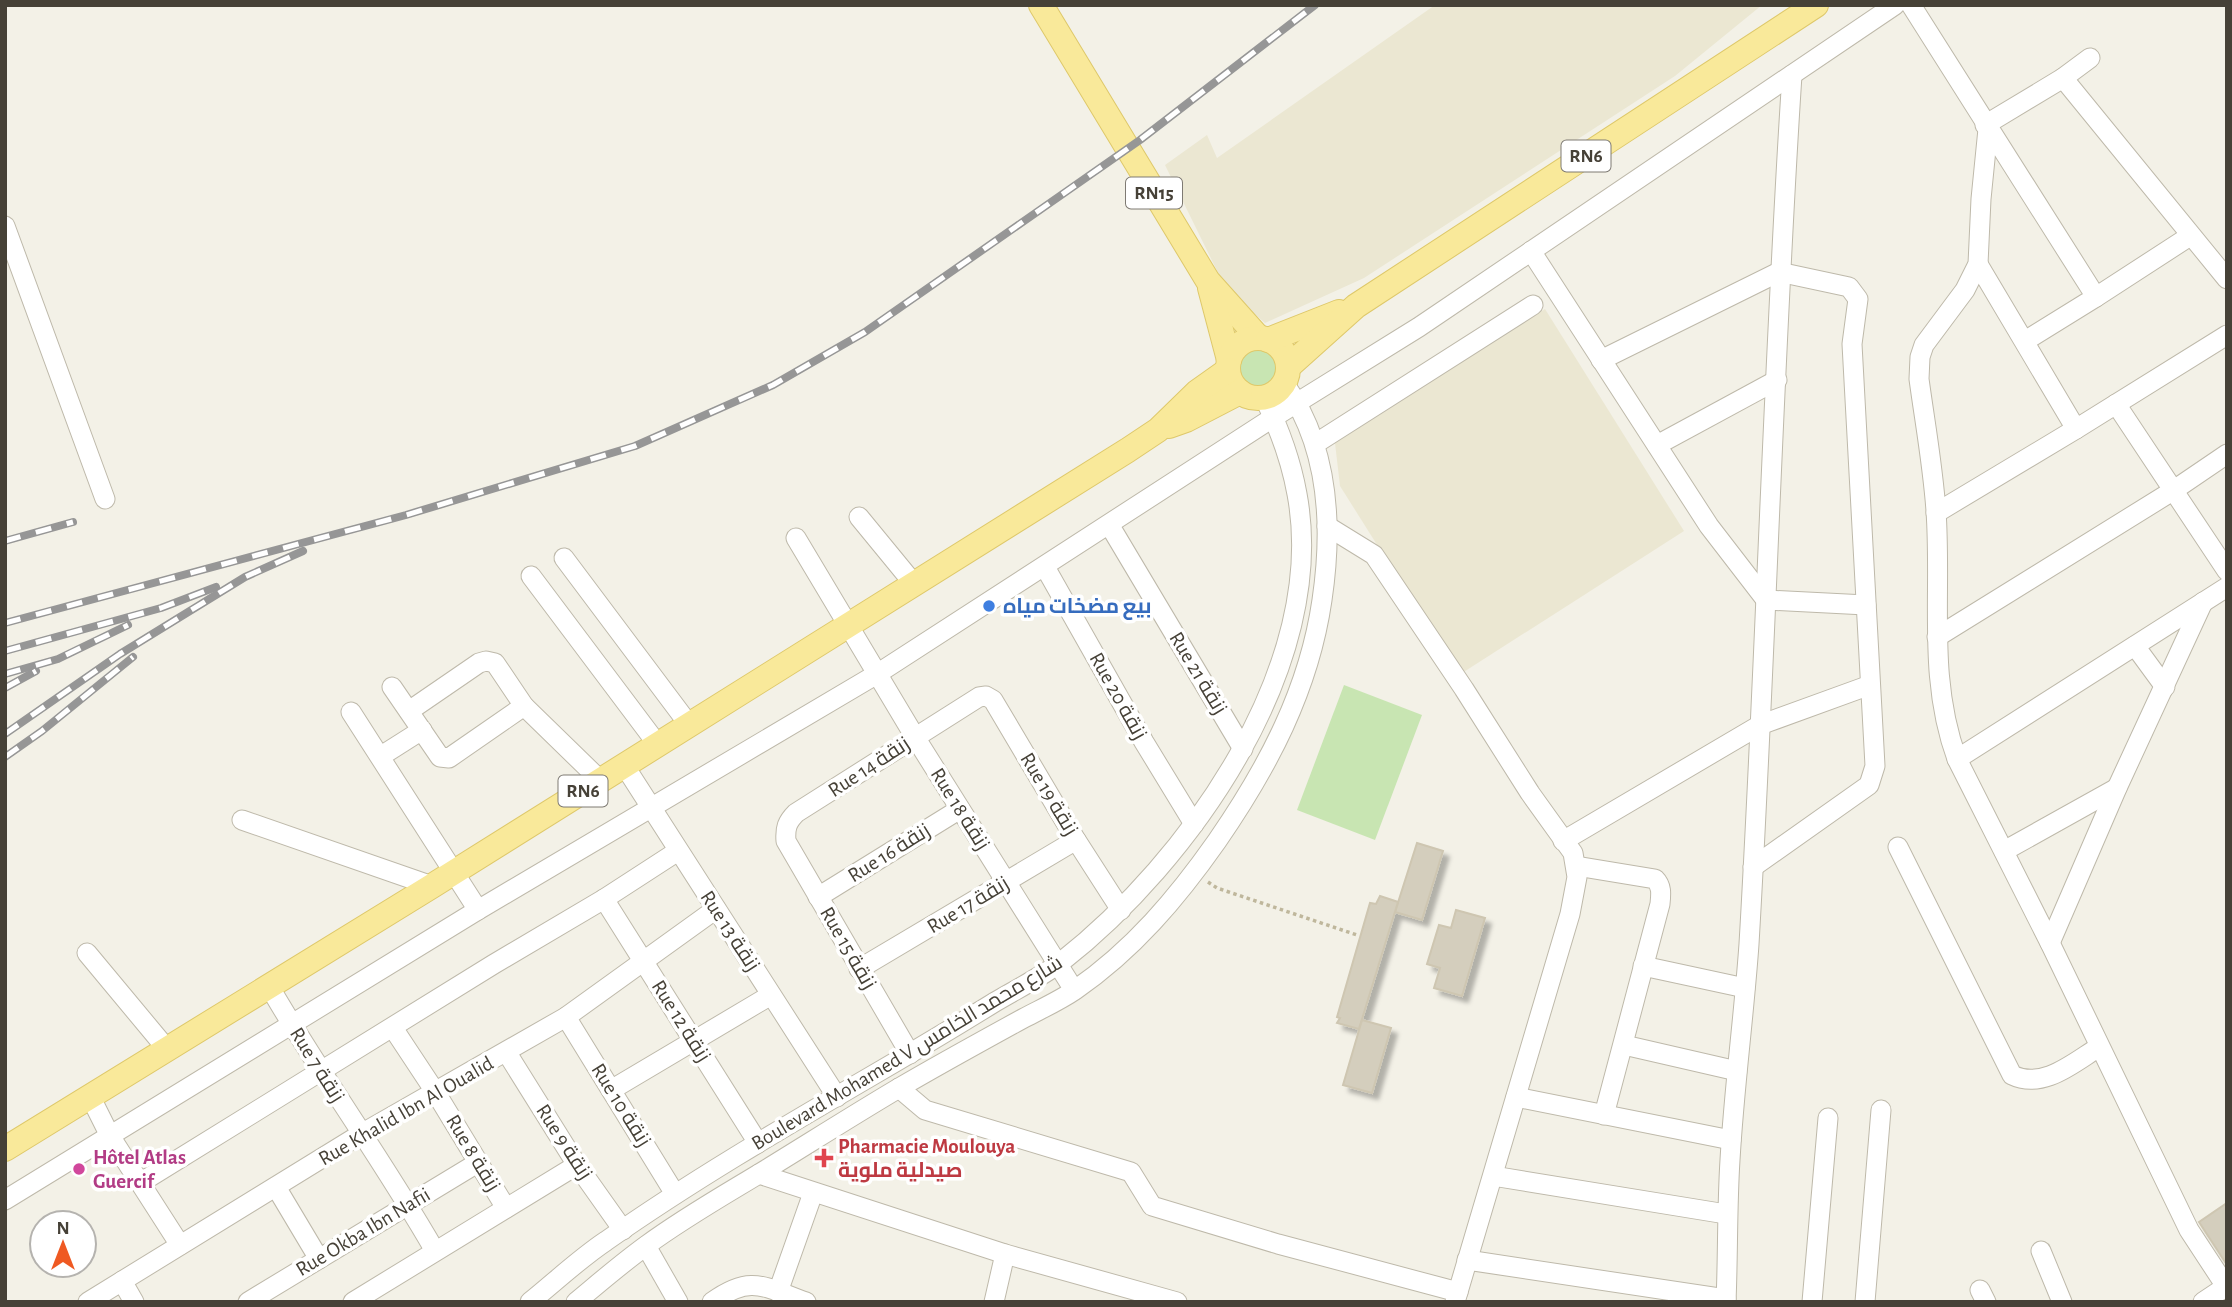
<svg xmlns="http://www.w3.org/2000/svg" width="2232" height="1307" font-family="'Alegreya Sans',Cairo,sans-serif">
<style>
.education{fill:#ebe7d2}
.green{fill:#c8e5b2}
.building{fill:#d4cebd;stroke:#cec6b1;stroke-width:2;filter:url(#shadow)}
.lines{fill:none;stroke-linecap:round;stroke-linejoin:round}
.minor-casing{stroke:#beb9aa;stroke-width:21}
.major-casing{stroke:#dec86a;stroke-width:26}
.path{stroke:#bfb79c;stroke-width:3.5;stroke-dasharray:3.5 3.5;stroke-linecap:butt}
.minor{stroke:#fff;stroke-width:19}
.major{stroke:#f9e99a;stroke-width:24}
.rail-casing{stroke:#969696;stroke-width:8}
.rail{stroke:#fff;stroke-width:5;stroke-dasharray:16;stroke-linecap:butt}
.shop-dot{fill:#3f7fe0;stroke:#fff;stroke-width:2.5}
.health-dot{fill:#e0444e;stroke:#fff;stroke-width:2.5}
.hotel-dot{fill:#d1479c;stroke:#fff;stroke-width:2.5}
.labels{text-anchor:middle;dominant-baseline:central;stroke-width:7;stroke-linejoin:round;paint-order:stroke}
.shield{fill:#fff;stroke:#7e7a73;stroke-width:2}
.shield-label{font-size:19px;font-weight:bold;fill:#464137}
.shop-label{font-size:21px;font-weight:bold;fill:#366cbe;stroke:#fff;text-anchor:start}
.street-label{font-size:21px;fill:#464137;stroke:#fff}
.health-label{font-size:21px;font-weight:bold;fill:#be3a42;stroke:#fff;text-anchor:start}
.hotel-label{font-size:21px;font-weight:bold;fill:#b23c85;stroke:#fff;text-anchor:start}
</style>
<defs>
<filter id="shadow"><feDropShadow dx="6" dy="6" stdDeviation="2" flood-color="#0004"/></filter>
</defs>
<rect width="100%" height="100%" fill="#f3f1e7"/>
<g class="education">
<polygon points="1435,5 1762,5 1675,76 1364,278 1265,323 1226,289 1165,165 1207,135 1217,158"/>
<polygon points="1545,309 1684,531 1459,675 1340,486 1335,443"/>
</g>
<g class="green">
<circle cx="1259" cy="368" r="22"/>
<polygon points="1344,685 1422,715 1375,840 1297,810"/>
</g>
<g class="building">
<polygon points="1417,843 1443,851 1422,920 1395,912"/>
<polygon points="1380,896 1398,902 1359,1029 1337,1023 1340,1018 1337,1017 1370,903 1376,904"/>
<polygon points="1456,910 1485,918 1462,996 1434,988 1440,968 1427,964 1439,925 1451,928"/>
<polygon points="1362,1020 1391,1028 1372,1093 1343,1085"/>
<polygon points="2227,1203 2227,1265 2199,1222"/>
</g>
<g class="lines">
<g class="minor-casing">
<g id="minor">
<polyline points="1911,5 2096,297 2025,341"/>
<polyline points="2063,78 2227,279"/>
<polyline points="1985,125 2063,78 2090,58"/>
<path d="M1988,129L1981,199L1978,264L1965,290L1924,345L1920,357L1919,379C1925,423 1933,467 1936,511C1942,596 1927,677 1957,759L2050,943L2189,1230L2227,1288"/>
<polyline points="5,226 105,499"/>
<polyline points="1531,251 1709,526 1766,600 1866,605"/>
<polyline points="1978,264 2076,429"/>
<polyline points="2096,297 2190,236"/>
<polyline points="1601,360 1779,272 1849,287 1858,299 1852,344 1875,766 1869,785 1753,867"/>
<polyline points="2116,404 2227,571"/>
<polyline points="1318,442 1533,305"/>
<polyline points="1657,445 1777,380"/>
<polyline points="1936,513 2076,429 2227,335"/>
<polyline points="859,517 914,584"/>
<polyline points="1110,526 1243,749"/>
<polyline points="1327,526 1374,555 1464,689 1530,793 1573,853 1577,877 1570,914 1455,1302"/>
<polyline points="796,538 915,737 1074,990"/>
<polyline points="564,558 690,726"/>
<polyline points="1045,567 1144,742 1194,824"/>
<polyline points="531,576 658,745"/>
<polyline points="1937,637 2174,490 2227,454"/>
<polyline points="2135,646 2165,687"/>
<polyline points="392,687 440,757 449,758 524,706"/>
<polyline points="409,711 479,663 486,661 495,663 524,706 600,780"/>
<polyline points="351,712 478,910"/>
<polyline points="381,756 422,730"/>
<polyline points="1957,759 2227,587"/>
<polyline points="624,765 837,1097"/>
<polyline points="242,820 432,886"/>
<polyline points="1563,841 1760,725 1870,685"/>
<path d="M1898,847L2012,1075C2043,1090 2073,1063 2099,1047"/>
<polyline points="2004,851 2117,788"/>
<path d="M1576,866L1655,879C1662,886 1661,894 1660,904L1604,1115"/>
<polyline points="818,897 960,809"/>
<polyline points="604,899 758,1143"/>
<polyline points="2050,943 2117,788 2203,602"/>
<polyline points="87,953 166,1048"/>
<polyline points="1643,966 1745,988"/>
<polyline points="859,969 1076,840"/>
<path d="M269,986C321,1076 383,1160 435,1251"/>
<polyline points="566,1017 675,1194"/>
<polyline points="393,1028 436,1093 506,1208"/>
<polyline points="1624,1045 1737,1071"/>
<polyline points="507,1053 577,1165 623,1230"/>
<path d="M910,1054L786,841C785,828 787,822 796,813L979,697L986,696L993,700L1076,840L1121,910"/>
<polyline points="899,1088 925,1110 1131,1172 1152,1206 1278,1244 1458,1292"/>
<polyline points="611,1090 771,995"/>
<polyline points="90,1096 110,1136 180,1245"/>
<polyline points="1516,1097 1731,1140"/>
<polyline points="759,1174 1005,1254 1177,1302"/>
<polyline points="1493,1176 1726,1214"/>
<polyline points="140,1183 494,964 604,899 678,851"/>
<polyline points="276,1187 319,1259"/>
<polyline points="5,1200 478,910 877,674 1274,417 1419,327 1895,5"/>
<polyline points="646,1246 678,1302"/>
<polyline points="2041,1251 2062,1302"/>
<polyline points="1467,1260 1726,1299"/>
<polyline points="122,1281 134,1302"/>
<polyline points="1980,1290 1986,1302"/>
<polyline points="778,1292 813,1193"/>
<polyline points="88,1302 361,1134 566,1017 716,909"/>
<polyline points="248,1302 479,1162"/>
<polyline points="353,1302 577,1165"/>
<path d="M530,1302C555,1282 579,1259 606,1241C690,1182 779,1130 868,1078C911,1053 953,1028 995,1002C1017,989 1041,977 1061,962C1189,862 1329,665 1297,494C1291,460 1279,428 1264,397"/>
<path d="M576,1302C599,1283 622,1263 647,1245C685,1217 726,1194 767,1169C811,1142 855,1114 899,1088C940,1064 982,1041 1024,1018C1041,1009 1059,1001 1075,990C1133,950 1177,898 1217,841C1268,767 1309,690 1322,600C1333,526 1329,446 1284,383"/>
<path d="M712,1302C752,1273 765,1288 806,1302"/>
<polyline points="994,1302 1005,1254"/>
<path d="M1726,1302C1728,1255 1727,1207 1730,1160C1734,1088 1744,1016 1749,944C1766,655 1773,364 1792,75"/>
<polyline points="1812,1302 1828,1118"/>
<polyline points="1865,1302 1881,1110"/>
<polyline points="2203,1302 2227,1286"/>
</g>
</g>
<g class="major-casing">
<g id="major">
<polyline points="1041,5 1208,281 1259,338"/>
<polyline points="1210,288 1229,360"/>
<circle cx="1258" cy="368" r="30"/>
<polyline points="1268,340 1339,312"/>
<polyline points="1288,367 1356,306 1816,5"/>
<polyline points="1169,426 1186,420 1240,392"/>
<polyline points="5,1149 432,886 1128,450 1158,430 1197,392 1228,370"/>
</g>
</g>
<polyline class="path" points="1208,882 1217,888 1357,935"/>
<use href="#minor" class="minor"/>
<use href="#major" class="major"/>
<g class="rail-casing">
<g id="rail">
<polyline points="5,541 73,522"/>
<polyline points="5,623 406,515 635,446 773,385 865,332 1140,140 1315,5"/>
<polyline points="5,651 161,608 216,587"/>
<polyline points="5,674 58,659 128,625"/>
<polyline points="5,688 36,671"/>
<polyline points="5,734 120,654 245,577 303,551"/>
<polyline points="5,757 42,731 133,657"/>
</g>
</g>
<use href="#rail" class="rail"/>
</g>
<circle class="shop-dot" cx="989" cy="606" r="7"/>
<path class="health-dot" d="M820.5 1147.5h7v7h7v7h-7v7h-7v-7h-7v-7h7z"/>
<circle class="hotel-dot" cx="79" cy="1169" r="7"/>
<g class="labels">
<g class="shield">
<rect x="1561.5" y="140.5" width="49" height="31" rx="5"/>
<rect x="1126" y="177.5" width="56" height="31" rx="5"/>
<rect x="558.5" y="775.5" width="49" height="31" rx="5"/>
</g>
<g class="shield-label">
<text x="1586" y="156">RN6</text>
<text x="1154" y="193">RN15</text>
<text x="583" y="791">RN6</text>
</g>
<g class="shop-label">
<text x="1003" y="606">بيع مضخات مياه</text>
</g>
<g class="street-label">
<text transform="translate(1198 673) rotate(59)">Rue 21 زنقة</text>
<text transform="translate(1118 696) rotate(61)">Rue 20 زنقة</text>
<text transform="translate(869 767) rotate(-33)">Rue 14 زنقة</text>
<text transform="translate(1049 794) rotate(59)">Rue 19 زنقة</text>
<text transform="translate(960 809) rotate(58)">Rue 18 زنقة</text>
<text transform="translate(889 853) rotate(-32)">Rue 16 زنقة</text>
<text transform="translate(968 905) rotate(-31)">Rue 17 زنقة</text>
<text transform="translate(730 931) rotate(57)">Rue 13 زنقة</text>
<text transform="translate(848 948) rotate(60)">Rue 15 زنقة</text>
<text transform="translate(681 1021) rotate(58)">Rue 12 زنقة</text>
<text transform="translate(907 1053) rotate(-31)">Boulevard Mohamed V شارع محمد الخامس</text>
<text transform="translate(317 1065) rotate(58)">Rue 7 زنقة</text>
<text transform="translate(621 1105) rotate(58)">Rue 10 زنقة</text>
<text transform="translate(406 1111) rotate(-30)">Rue Khalid Ibn Al Oualid</text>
<text transform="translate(564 1142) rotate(57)">Rue 9 زنقة</text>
<text transform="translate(473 1153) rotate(59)">Rue 8 زنقة</text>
<text transform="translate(363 1232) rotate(-31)">Rue Okba Ibn Nafii</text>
</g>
<g class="health-label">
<text x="838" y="1146">Pharmacie Moulouya<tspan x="838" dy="24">صيدلية ملوية</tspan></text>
</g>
<g class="hotel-label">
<text x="93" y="1157">Hôtel Atlas<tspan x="93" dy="24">Guercif</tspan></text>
</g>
</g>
<rect width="2232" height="1307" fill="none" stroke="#464137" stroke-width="14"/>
<g transform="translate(63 1244)"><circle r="33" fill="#ffffff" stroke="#b5b3af" stroke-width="2"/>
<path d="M0-5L12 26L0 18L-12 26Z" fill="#ef5922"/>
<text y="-10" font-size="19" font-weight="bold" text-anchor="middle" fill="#464137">N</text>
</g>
</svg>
